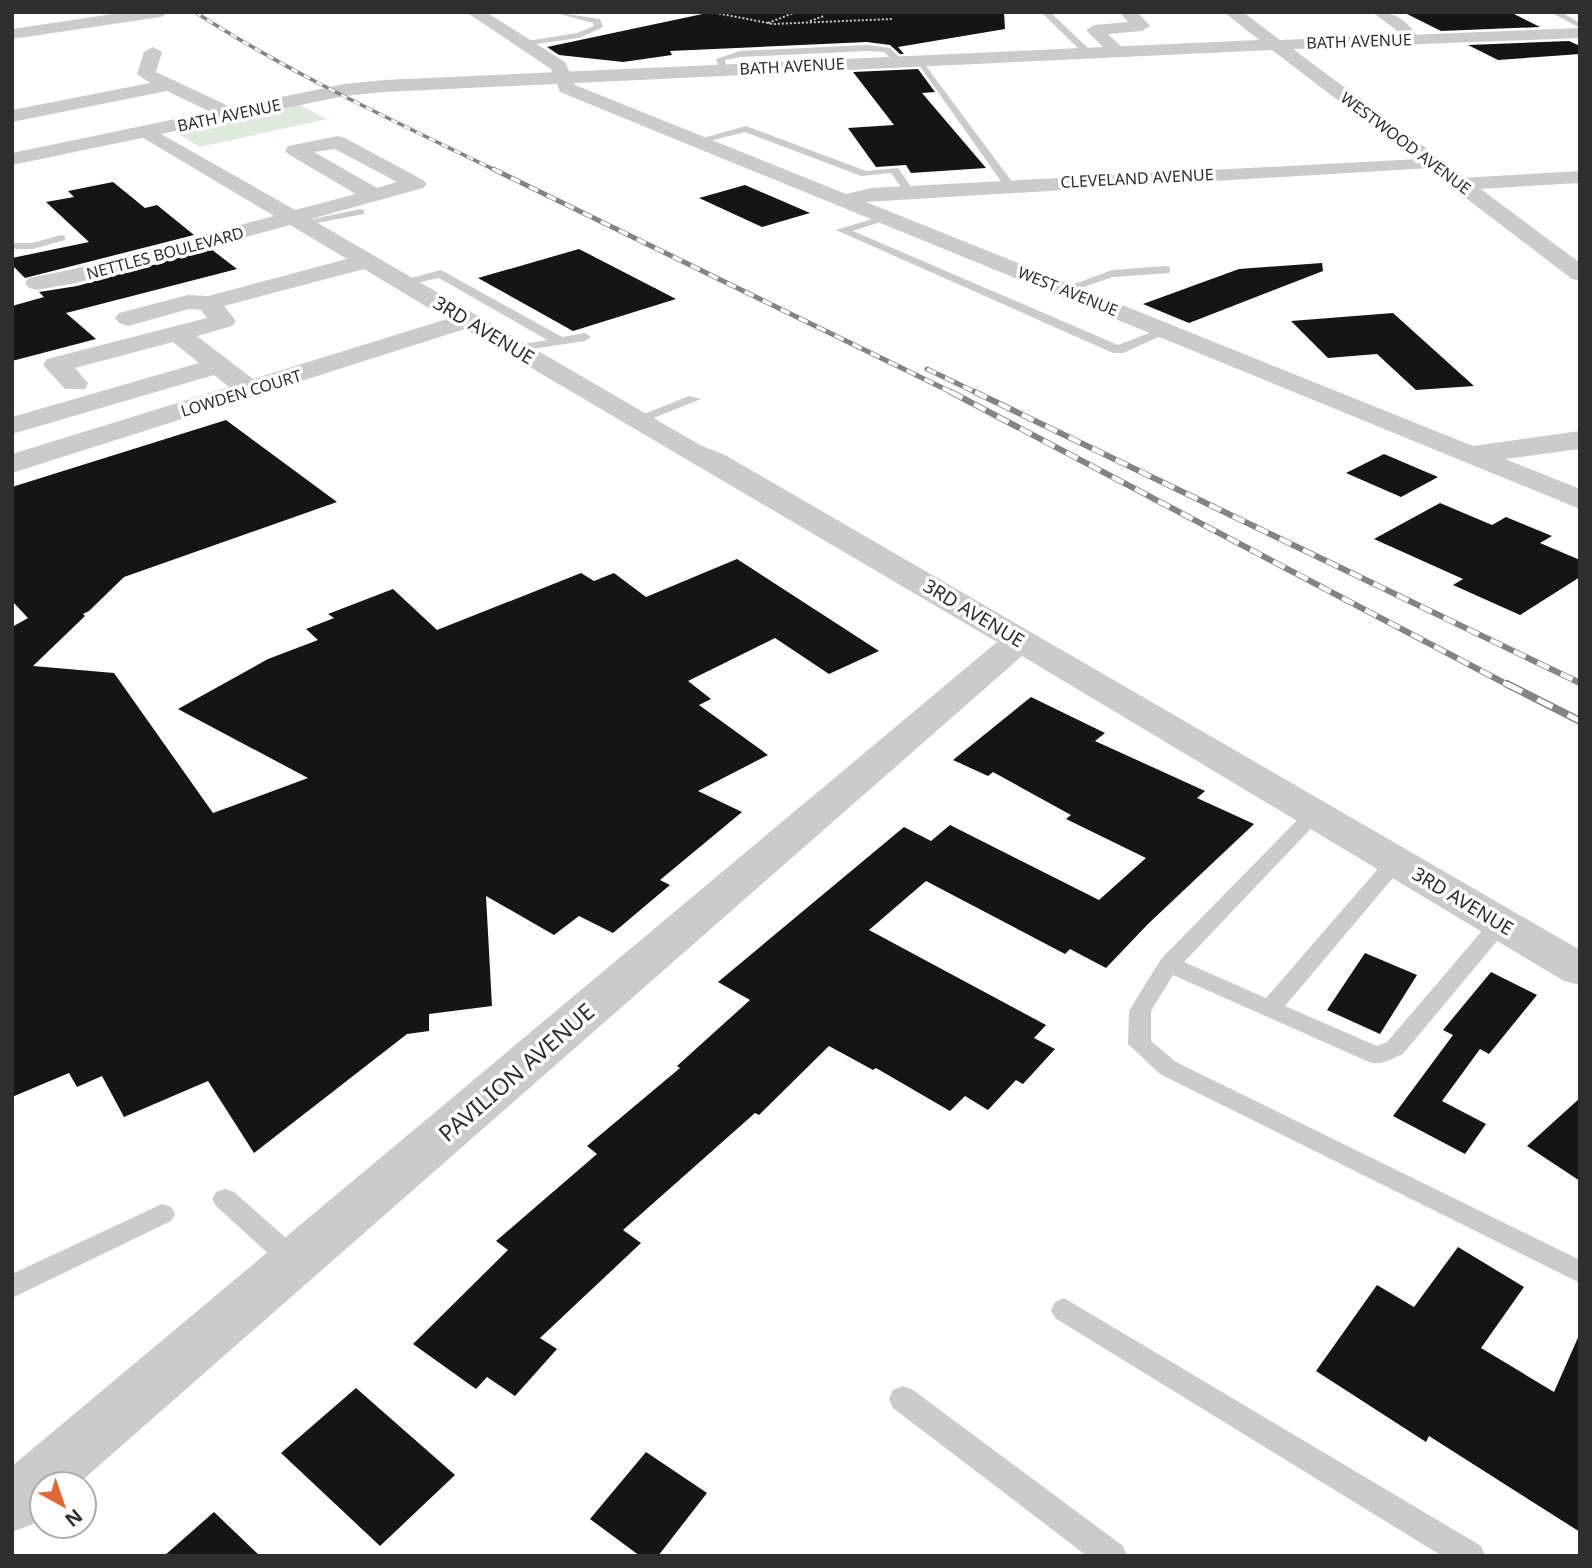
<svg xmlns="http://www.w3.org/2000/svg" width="1592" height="1568" font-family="'Noto Sans',sans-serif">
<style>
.green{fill:#deebdc}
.building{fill:#151515}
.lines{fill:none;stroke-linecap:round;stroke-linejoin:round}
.path{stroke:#cbcbcb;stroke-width:2;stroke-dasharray:2 2;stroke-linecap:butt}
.service{fill:#cbcbcb;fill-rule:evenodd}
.minor{fill:#cbcbcb;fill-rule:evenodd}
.tertiary{fill:#cbcbcb;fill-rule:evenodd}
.rail-far3-casing{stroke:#838383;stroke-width:3.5}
.rail-far2-casing{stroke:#838383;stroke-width:5}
.rail-far1-casing{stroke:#838383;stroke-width:6}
.rail-casing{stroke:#838383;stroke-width:8}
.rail-far3{stroke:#fff;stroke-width:2.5;stroke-dasharray:7;stroke-linecap:butt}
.rail-far2{stroke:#fff;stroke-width:3.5;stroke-dasharray:10;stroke-linecap:butt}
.rail-far1{stroke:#fff;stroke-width:4.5;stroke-dasharray:13;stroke-linecap:butt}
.rail{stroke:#fff;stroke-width:5;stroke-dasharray:17;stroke-linecap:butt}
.labels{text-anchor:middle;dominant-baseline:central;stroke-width:7;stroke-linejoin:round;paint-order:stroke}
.far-street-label{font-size:16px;fill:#2e2e2e;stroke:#fff}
.street-label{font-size:19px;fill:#2e2e2e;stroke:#fff}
.near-street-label{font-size:23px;fill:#2e2e2e;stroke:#fff}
</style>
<rect width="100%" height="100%" fill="#fff"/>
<polygon class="green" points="299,104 327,119 200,147 179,134 197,126"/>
<g class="building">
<polygon points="712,12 1004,12 1005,29 898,47 904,54 900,54 890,45 867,42 670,51 672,55 623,62 559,55 547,47"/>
<polygon points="1403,12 1510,12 1540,27 1441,31"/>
<polygon points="1569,41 1580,46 1580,54 1498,60 1468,45"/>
<polygon points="918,69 935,92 922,93 986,168 911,173 906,165 876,167 848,128 894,125 853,72"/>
<polygon points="113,182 145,208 157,205 194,235 25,278 12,265 12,258 89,242 46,202 74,197 68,191"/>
<polygon points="745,185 810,213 762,227 699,198"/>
<polygon points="211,249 237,269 66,313 96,339 12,361 12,306 44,297 39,292 77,286"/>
<polygon points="579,249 676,299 573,331 478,278"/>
<polygon points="1322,263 1323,271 1189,323 1143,304 1239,269"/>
<polygon points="1393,313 1474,386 1416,390 1377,354 1328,358 1291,321"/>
<polygon points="226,420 337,502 124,577 89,611 83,614 85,616 33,666 114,673 213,813 308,778 178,709 268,659 318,640 306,629 334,618 328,614 393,589 437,630 581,573 594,581 614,573 646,597 737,559 879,651 829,674 775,638 688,681 711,699 699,705 768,755 698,791 742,812 660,880 670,885 613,933 579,916 554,935 486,896 492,1006 429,1014 429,1031 407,1034 254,1153 208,1081 124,1117 102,1076 77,1087 69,1073 12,1097 12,627 28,618 12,601 12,487"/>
<polygon points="1384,454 1438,477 1401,497 1346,473"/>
<polygon points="1440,503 1492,525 1506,517 1552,536 1540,543 1580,560 1580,577 1520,615 1453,585 1463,579 1374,539"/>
<polygon points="1031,697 1105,733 1095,741 1205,791 1197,798 1254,824 1148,924 1106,968 1070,949 1065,954 926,881 869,930 1046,1025 1034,1038 1055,1049 1023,1084 1016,1080 988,1110 965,1096 950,1111 876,1068 873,1070 829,1046 759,1115 755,1113 623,1230 641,1243 540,1338 557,1349 515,1396 487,1377 476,1389 413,1344 508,1250 496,1241 597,1154 587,1146 680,1068 677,1066 750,1000 718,982 904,827 931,841 950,825 1099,900 1146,858 1066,819 1071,815 993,772 988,776 953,760"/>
<polygon points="1365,953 1417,975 1380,1034 1327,1010"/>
<polygon points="1491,972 1537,995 1489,1054 1480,1049 1442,1101 1486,1124 1465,1154 1393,1116 1453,1035 1443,1030"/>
<polygon points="1580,1098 1580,1181 1527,1146"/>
<polygon points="1458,1247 1524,1287 1481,1348 1554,1392 1580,1333 1580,1532 1429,1436 1426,1442 1316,1371 1377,1285 1414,1307"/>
<polygon points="356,1388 455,1475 380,1546 281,1453"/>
<polygon points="646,1452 707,1493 658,1556 640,1556 590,1519"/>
<polygon points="214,1512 260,1556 164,1556"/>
</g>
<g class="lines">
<g class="path">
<polyline points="711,12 773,24 892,19"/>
<polyline points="810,21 824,16"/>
<polyline points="768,23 796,12"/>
</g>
<g class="service">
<polygon points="553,12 600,19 603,27 579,38 521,46 521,42 577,33 594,26 593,23"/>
<polygon points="1041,12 1050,12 1090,50 1090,54 1084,54"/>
<polygon points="1550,12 1561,12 1580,23 1580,28"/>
<polygon points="867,45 890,48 902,60 895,62 884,52 867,51 740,57 725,60 727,69 723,72 719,69 716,59 740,51"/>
<polygon points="914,58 920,58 1013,183 1013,187 1005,187"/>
<polygon points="746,126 866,171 898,168 914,191 905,193 891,173 861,176 745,132 697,144 692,141"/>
<polygon points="360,209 364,210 364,214 301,226 295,223"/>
<polygon points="882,216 892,218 853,231 1118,345 1162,328 1172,331 1123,353 1113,353 836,230"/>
<polygon points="61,235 65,236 65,240 33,249 12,249 12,243 32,243"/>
<polygon points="1166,266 1170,267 1170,273 1113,277 1064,294 1058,290 1112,270"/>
<polygon points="441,270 562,337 585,333 591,337 585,341 512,352 512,346 547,340 439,278 402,286 396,282"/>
<polygon points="689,396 701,399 641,423 629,420"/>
<path d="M1315,807L1322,809L1325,813L1322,817L1184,962L1266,998L1389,856H1403L1406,861L1403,866L1285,1006L1377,1046L1387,1042L1493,918H1509L1512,923L1403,1054C1391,1059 1381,1066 1369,1062L1173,975L1151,1011V1041L1176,1062L1580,1260V1283L1160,1074L1128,1044L1129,1011L1161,959L1308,809Z"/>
<polygon points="225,1189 234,1192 303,1253 307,1261 303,1269 294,1272 285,1269 216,1206 212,1199 216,1192"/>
<polygon points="162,1204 171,1207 175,1214 171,1221 12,1298 12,1274"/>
<polygon points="1064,1298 1481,1546 1485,1556 1442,1556 1055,1318 1051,1310 1055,1302"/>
<polygon points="903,1386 913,1390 1123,1546 1127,1556 1087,1556 893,1408 889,1399 893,1390"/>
</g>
<g class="minor">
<polygon points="126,12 169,12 161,17 12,39 12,29"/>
<polygon points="466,12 486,12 565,62 575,85 846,194 871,188 1438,158 1441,162 1438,166 1431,168 866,202 1473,446 1580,431 1580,449 1505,459 1580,489 1580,509 560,92 551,69"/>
<polygon points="1119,12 1137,12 1150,26 1142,31 1108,34 1126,51 1117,56 1111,55 1086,30 1094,25 1128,22"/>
<path d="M1372,12C1396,12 1406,19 1419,39L1411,44L1405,43L1395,29Z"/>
<polygon points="153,47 162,52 156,72 237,110 240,114 237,118 223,118 167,91 12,122 12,110 150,83 137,74 144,52"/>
<path d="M147,126L295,210L356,194L288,154L285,150L288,146L338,136L345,138L423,180L427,184L423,188L311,219L700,445L725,455L1580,950V985L1564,981L1022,656L78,1484H42V1516L33,1524L12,1532V1466L997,642L465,329L12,473V454L229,387L214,375L12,434V417L199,363L173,342L75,368L88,383L85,389H65L43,365L47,359L207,318L201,310L189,309L128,326L119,323L115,318L119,313L188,295L208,296L347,259L290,225L76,283L37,290L29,288L25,283L29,278L74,269L274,216L140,136L137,132L140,128ZM335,149L397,182L377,188L314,152ZM364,269L447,319L253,379L197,336L232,326L236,321L224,306Z"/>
<polygon points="1580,171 1580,183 1460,190 1449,184 1460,178"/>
</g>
<polygon class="tertiary" points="1224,12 1243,12 1280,40 1580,28 1580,38 1293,49 1580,263 1580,281 1572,279 1272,50 384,92 344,96 12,165 12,153 344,84 384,80 1259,40"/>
<g class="rail-far3-casing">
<path id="rail-far3" d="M195,12C291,74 394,121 497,171"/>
</g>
<g class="rail-far2-casing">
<g id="rail-far2">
<polyline points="493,169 955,394"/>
<polyline points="927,369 979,394"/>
</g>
</g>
<g class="rail-far1-casing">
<g id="rail-far1">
<polyline points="951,392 1510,686"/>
<polyline points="975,392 1580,683"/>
</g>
</g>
<g class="rail-casing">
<polyline id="rail" points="1507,684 1580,721"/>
</g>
<use href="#rail-far3" class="rail-far3"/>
<use href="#rail-far2" class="rail-far2"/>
<use href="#rail-far1" class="rail-far1"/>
<use href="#rail" class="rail"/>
</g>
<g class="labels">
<g class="far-street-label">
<text transform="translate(1359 41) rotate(-2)">BATH AVENUE</text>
<text transform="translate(792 66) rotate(-3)">BATH AVENUE</text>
<text transform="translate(229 115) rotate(-12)">BATH AVENUE</text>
<text transform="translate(1406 143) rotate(37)">WESTWOOD AVENUE</text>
<text transform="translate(1137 178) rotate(-3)">CLEVELAND AVENUE</text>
<text transform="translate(165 253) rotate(-15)">NETTLES BOULEVARD</text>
<text transform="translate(1068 291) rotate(22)">WEST AVENUE</text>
<text transform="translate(241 393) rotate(-17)">LOWDEN COURT</text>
</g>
<g class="street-label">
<text transform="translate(484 330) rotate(31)">3RD AVENUE</text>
<text transform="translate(974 613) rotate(31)">3RD AVENUE</text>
<text transform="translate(1463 901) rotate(31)">3RD AVENUE</text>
</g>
<g class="near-street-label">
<text transform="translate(516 1072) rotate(-41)">PAVILION AVENUE</text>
</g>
</g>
<rect width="1592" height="1568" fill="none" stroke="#2e2e2e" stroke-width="28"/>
<g transform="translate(63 1505) rotate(140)"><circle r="33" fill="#ffffff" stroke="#ababab" stroke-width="2"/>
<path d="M0-5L12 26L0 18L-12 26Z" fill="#df6936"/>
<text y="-10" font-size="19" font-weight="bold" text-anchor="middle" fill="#2e2e2e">N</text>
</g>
</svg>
